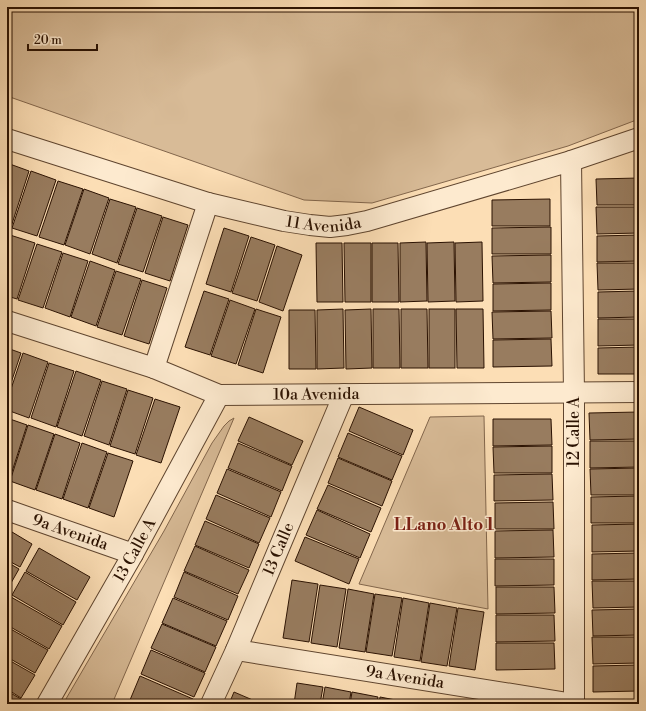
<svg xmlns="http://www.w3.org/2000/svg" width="646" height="711" font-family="'Libre Bodoni',serif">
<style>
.green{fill:#d8bb97;stroke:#82664c}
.building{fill:#987c5f;stroke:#2b1202}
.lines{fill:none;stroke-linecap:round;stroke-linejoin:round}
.street-casing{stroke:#5f452f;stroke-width:22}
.street{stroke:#fdeacf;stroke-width:20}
.labels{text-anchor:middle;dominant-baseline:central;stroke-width:3;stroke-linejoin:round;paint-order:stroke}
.street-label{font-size:16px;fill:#2b1202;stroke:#fdeacf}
.neighbourhood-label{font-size:17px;font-weight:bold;fill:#7a1f14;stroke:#fdeacf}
</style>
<rect width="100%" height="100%" fill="#fcdeb5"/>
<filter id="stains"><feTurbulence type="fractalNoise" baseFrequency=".005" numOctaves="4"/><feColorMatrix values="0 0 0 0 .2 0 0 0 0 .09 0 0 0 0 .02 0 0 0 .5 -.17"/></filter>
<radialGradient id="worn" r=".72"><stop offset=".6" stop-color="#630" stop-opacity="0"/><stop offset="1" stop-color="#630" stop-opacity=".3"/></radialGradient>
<g class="green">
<polygon points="7,7 639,7 639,119 568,146 372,203 304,200 7,96"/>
<polygon points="484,416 488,609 359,584 430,417"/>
<polygon points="234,418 112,704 63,704 164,531 212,443 224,426 229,421"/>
</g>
<g class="building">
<polygon points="7,163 29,171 11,227 7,225"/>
<polygon points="31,171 56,180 37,236 12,228"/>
<polygon points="639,178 639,205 597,205 596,179"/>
<polygon points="58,181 83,189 64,245 39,237"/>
<polygon points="84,189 109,198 90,254 65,245"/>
<polygon points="110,199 136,207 117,263 92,254"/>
<polygon points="550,199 550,226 492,226 492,200"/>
<polygon points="596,207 639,207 639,233 597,234"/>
<polygon points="137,208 162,216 143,272 118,264"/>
<polygon points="163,217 188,225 170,281 145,273"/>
<polygon points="551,227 551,254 492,254 492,228"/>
<polygon points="224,228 249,236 231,292 206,284"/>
<polygon points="10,235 35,243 17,299 7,296 7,244"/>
<polygon points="639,235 639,261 597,262 597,236"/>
<polygon points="251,237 275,245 257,301 232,293"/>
<polygon points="426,242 427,301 400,302 400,243"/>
<polygon points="454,242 455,301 428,302 427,243"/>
<polygon points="482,242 483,301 456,302 455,243"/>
<polygon points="316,243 342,243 343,302 317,302"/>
<polygon points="344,243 371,243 371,302 345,302"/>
<polygon points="372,243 398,243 399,302 372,302"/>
<polygon points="37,244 62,252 43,308 18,300"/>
<polygon points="277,246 302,255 283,311 259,302"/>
<polygon points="63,253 88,261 70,317 45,308"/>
<polygon points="551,255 551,282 493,283 492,256"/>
<polygon points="90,261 115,270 96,326 71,317"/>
<polygon points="597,263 639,263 639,289 598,290"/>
<polygon points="116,271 141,279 122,335 97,327"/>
<polygon points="142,280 167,288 149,344 124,336"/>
<polygon points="551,283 551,310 493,311 493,284"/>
<polygon points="204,291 229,299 210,355 185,347"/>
<polygon points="639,291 639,317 598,318 598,292"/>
<polygon points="230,300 255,309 236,364 211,356"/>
<polygon points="256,309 281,317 263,373 238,365"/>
<polygon points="343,309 344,368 317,369 317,310"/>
<polygon points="371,309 372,368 346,369 345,310"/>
<polygon points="373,309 399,309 400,368 373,368"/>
<polygon points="401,309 427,309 428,368 401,368"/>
<rect x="429" y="309" width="26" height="59"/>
<polygon points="456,309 483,309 484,368 457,368"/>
<polygon points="289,310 315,310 316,369 289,369"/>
<polygon points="551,311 552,338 493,339 492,312"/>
<polygon points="598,319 639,319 639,345 598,346"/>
<polygon points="551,339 552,366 493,367 493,340"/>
<polygon points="639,347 639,374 598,374 598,348"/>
<polygon points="7,348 21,353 7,395"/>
<polygon points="23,353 48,362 29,418 7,410 7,401"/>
<polygon points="49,363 74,371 56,427 31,418"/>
<polygon points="76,371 101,380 82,436 57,427"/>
<polygon points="102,381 127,389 109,445 84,436"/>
<polygon points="128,390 153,398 135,454 110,446"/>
<polygon points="155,399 180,407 161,463 136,455"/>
<polygon points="359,407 413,430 403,455 349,431"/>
<polygon points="639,412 639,439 590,440 589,413"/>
<polygon points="249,417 303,441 292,465 238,441"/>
<polygon points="7,418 27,425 9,481 7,480"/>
<polygon points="493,419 551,419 552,445 493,446"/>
<polygon points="28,425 54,434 35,490 10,481"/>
<polygon points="348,433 402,456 392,480 338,457"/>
<polygon points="55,434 80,443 62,499 36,490"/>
<polygon points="590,441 639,441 639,467 590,468"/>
<polygon points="82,443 107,452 88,508 63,499"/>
<polygon points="238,443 292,466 282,491 228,468"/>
<polygon points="552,446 552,473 494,473 493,447"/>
<polygon points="108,453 133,461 114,517 89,508"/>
<polygon points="338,458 392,481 382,506 328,483"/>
<polygon points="639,468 639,495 591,495 590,469"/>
<polygon points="227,469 281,492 271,517 217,493"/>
<polygon points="552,474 553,500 494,501 494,475"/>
<polygon points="328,485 381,508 371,532 317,509"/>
<polygon points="216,495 270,518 259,543 206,519"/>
<polygon points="639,496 639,523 591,523 591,497"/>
<polygon points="553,502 554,529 495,529 495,503"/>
<polygon points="317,510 370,534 360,558 306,535"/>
<polygon points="205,521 259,544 249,568 195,545"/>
<polygon points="639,524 639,551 592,552 592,525"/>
<polygon points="7,529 32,544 20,567 7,560"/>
<polygon points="553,530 554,557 495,558 495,531"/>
<polygon points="305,537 359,559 349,584 295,561"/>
<polygon points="195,546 249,570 238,594 184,571"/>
<polygon points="39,548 90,577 77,600 26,571"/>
<polygon points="639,553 639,579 592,580 592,554"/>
<polygon points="495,559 554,559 554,585 495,586"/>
<polygon points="7,562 19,569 7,590"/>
<polygon points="25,572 76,602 63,625 12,595"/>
<polygon points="184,572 238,596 228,620 174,597"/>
<polygon points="292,580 318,584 309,642 283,638"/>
<polygon points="592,581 639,581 639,607 593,608"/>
<polygon points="320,585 346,589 337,647 311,643"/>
<polygon points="496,587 554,587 555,613 496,614"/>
<polygon points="348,589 374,594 365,652 339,648"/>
<polygon points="375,594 402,598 392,656 366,652"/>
<polygon points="11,597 62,626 49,649 7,625 7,605"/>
<polygon points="173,598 227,621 216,646 162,623"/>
<polygon points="403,598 429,603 420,661 394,657"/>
<polygon points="430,603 457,608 447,666 421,662"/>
<polygon points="458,608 484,612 475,670 449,666"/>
<polygon points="639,609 639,635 593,636 592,610"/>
<polygon points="496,615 554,615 555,641 496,642"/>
<polygon points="162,624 216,647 205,672 151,648"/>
<polygon points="7,627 48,650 35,673 7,657"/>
<polygon points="592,637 639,637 639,663 593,664"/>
<polygon points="496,643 554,643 555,669 496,670"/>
<polygon points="151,650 205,673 194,697 141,674"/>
<polygon points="7,659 35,675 21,698 7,689"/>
<polygon points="639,665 639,691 593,692 593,666"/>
<polygon points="140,676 193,699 191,704 138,704 130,700"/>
<polygon points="297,683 323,687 320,704 294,704"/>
<polygon points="325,687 351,692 349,704 322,704"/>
<polygon points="7,691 21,699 18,704 7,704"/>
<polygon points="234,692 262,704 229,704"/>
<polygon points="352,692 378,697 377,704 350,704"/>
<polygon points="380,697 406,702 406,704 379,704"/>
</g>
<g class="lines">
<g class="street-casing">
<g id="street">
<path id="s1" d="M7,139L208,203L284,221L310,225L330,227L347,225L367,221L571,161L639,138"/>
<polyline points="571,161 574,393 574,704"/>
<path id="s2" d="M7,321L154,368L219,395L639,392"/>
<polyline points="154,368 208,203"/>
<path id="s3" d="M7,510L133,554"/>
<path id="s4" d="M236,650L574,704"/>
<path id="s5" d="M47,704L133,554L219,395"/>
<path id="s6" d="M211,704L236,650L344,394"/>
</g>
</g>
<use href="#street" class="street"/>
</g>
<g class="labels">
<g class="street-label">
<text stroke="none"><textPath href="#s1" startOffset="329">11 Avenida</textPath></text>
<text stroke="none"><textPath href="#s2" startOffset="322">10a Avenida</textPath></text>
<text transform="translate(574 432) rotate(-90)">12 Calle A</text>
<text stroke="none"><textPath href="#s3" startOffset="67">9a Avenida</textPath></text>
<text stroke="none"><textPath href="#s6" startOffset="169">13 Calle</textPath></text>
<text stroke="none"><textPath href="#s5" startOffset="177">13 Calle A</textPath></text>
<text stroke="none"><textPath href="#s4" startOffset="171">9a Avenida</textPath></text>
</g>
<g class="neighbourhood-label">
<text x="444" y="525">LLano Alto 1</text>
</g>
</g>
<rect width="646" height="711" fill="none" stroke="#fcdeb5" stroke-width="24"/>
<rect x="8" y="8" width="630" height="695" fill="none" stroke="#2b1202" stroke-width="2"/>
<rect x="12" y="12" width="622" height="687" fill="none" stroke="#2b1202"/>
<path d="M28 44v6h69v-6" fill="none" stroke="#2b1202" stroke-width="2"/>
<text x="34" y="44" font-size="12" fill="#2b1202" stroke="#fdeacf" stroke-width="3" paint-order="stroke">20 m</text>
<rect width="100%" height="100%" filter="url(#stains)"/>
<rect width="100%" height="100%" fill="url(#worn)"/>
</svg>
